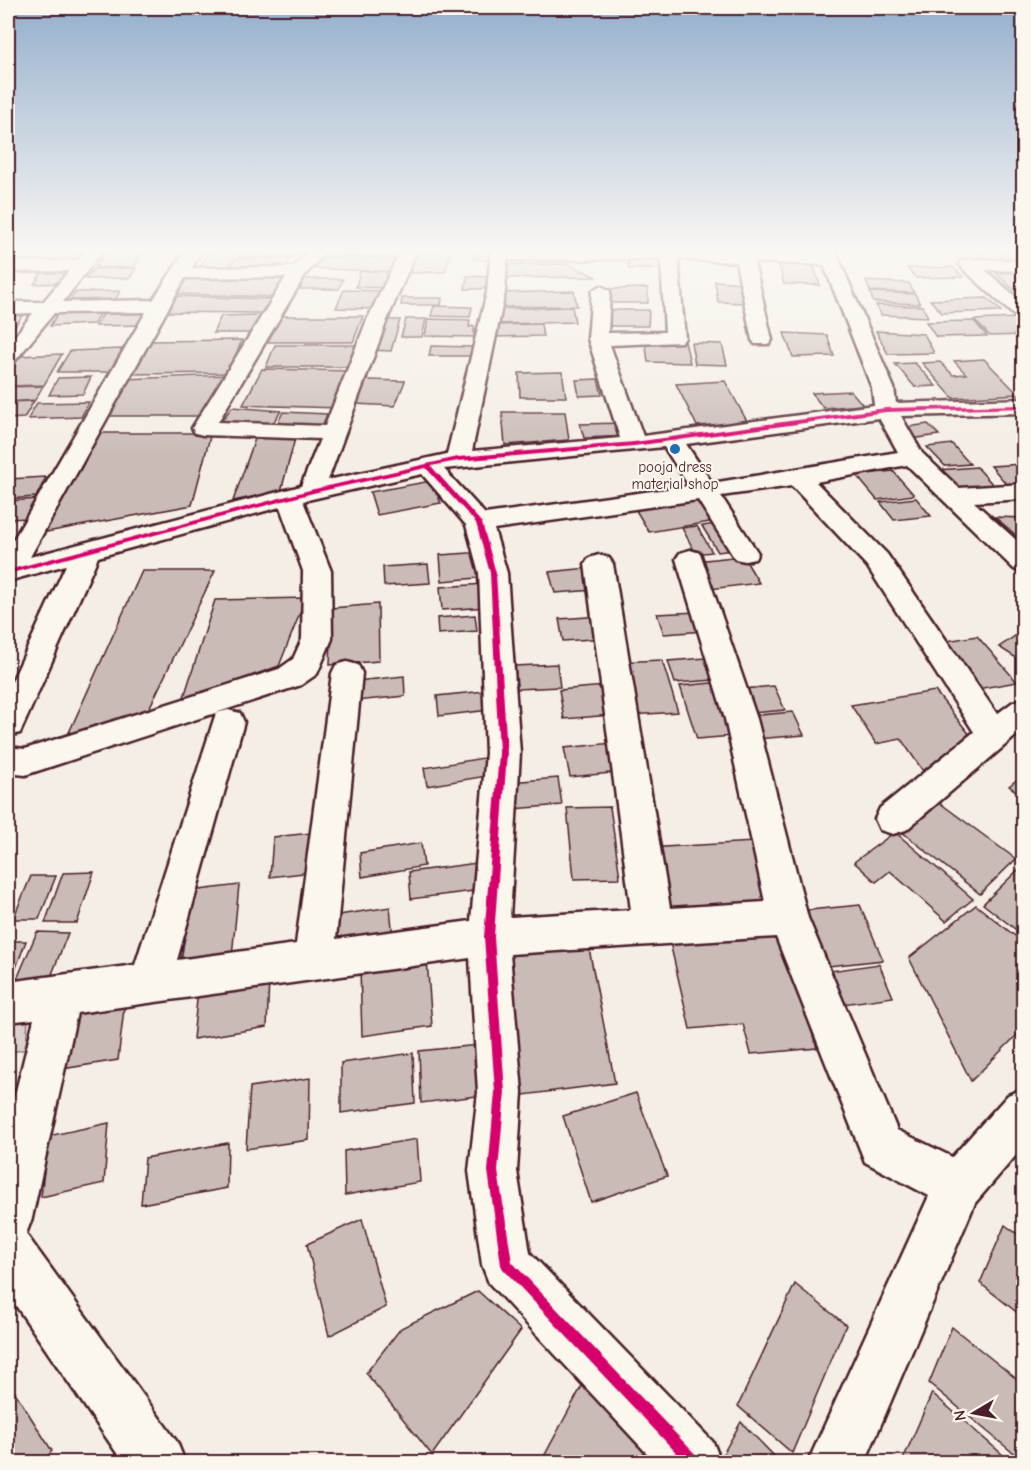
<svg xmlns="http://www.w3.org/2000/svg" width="1031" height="1470" font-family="'Comic Neue',sans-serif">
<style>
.green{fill:#dbd0c9;stroke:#92787a;stroke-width:1.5}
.building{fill:#cabbb6;stroke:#4a1f2b;stroke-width:1.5}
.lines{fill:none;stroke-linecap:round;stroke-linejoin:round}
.minor-casing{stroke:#4a1f2b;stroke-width:5}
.minor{fill:#fbf7ec;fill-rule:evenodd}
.cycleway-casing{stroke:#fbf7ec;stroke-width:3}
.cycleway{fill:#d6006c;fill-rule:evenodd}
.poi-dot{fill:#1f6fb2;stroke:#fbf7ec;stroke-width:2}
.labels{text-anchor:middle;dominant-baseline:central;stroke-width:4.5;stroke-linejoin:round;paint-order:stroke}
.far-poi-label{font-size:15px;fill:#4a1f2b;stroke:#fbf7ec}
</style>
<rect width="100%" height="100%" fill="#f4eee4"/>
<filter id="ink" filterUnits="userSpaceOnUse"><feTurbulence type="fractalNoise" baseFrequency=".0167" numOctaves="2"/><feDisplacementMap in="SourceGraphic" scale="12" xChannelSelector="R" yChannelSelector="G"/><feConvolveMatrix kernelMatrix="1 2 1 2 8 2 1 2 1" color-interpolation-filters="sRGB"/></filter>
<g filter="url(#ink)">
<g class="green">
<polygon points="8,250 82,250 70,262 8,263"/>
<polygon points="29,1002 26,1049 8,1053 8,1016"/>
</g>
<g class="building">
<polygon points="106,250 144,250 134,267 95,268"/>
<polygon points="242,250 314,250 312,256 239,257"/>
<polygon points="323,250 386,250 387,257 319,256"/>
<polygon points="475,250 489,250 489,254 492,254 490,260 473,259"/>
<polygon points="759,250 805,250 807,259 760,256"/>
<polygon points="975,250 1003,250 1012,259 984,259"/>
<polygon points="209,251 236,251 228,267 200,268"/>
<polygon points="415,251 450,254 445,272 410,273"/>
<polygon points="627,256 663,256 663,269 629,269"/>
<polygon points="314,257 396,258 393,272 309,268"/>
<polygon points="290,258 286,269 230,269 235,259"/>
<polygon points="778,262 813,264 820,285 784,284"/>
<polygon points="568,264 597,277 502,278 504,265"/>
<polygon points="76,266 65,283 34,284 46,267"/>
<polygon points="953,267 963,277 916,278 907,268"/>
<polygon points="136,268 130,278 86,279 93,269"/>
<polygon points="360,271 393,272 387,288 356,287"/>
<polygon points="1024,272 1024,294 1018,294 996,273"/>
<polygon points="286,274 275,297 175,294 186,275"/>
<polygon points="467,276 494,277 493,289 465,289"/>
<polygon points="304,279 343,279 339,289 300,289"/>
<polygon points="715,281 742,283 746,303 718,302"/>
<polygon points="866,281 909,283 914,293 870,291"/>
<polygon points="648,288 648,303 611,303 609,289"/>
<polygon points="344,290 385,291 378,309 336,308"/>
<polygon points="120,291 114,302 68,303 76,292"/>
<polygon points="574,291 577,306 499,307 498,293"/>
<polygon points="870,292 915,294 920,304 873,302"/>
<polygon points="171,296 272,299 261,313 161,312"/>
<polygon points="402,298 442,298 441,305 401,305"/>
<polygon points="987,298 1001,311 942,313 930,300"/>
<polygon points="876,305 922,306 928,317 881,315"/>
<polygon points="434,306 472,307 470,317 431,316"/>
<polygon points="572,307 575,322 498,324 496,309"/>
<polygon points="608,310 649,310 648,326 610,326"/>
<polygon points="153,311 145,325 95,326 105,312"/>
<polygon points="24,313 8,336 8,314"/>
<polygon points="100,313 94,324 50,326 57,314"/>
<polygon points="260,315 253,333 213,333 221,316"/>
<polygon points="276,316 363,316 353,342 267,342"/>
<polygon points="1018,318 1024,323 1024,335 990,336 974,320"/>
<polygon points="406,319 426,319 422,337 401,337"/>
<polygon points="428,319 470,320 469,327 474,326 474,337 425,336"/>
<polygon points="379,320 400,320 391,351 369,350"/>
<polygon points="974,321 987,336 936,337 926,322"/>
<polygon points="541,324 543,336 494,337 493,325"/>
<polygon points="876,331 924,334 934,353 888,354"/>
<polygon points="784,333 827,335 834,356 793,357"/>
<polygon points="242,340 228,373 130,374 149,341"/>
<polygon points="645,340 685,341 690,363 648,362"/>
<polygon points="691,343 722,344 727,365 695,364"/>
<polygon points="275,345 363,345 357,367 266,367"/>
<polygon points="431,346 473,347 472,356 429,356"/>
<polygon points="122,349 112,372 57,372 70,351"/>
<polygon points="62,354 44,385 8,386 8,372 18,356"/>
<polygon points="984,359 1018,394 953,398 922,363 940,362 953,375 966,374 954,361"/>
<polygon points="915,363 936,386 915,387 895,364"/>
<polygon points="262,369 353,371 339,408 243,405"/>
<polygon points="562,372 566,397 520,397 519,373"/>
<polygon points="229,375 205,416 103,416 123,379"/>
<polygon points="91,377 83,394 49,395 58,378"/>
<polygon points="598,379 602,395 579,396 576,380"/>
<polygon points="367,380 405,381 395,406 356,404"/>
<polygon points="725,381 748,423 697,426 676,384"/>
<polygon points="43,386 35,400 8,402 8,387"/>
<polygon points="851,391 863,405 823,408 812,393"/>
<polygon points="34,401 24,418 8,419 8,402"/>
<polygon points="89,402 81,417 28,419 37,403"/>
<polygon points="232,407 281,411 270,427 220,423"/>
<polygon points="283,412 327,414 320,431 275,429"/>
<polygon points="502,412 565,412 569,440 505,445"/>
<polygon points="624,423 628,436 584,438 580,424"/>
<polygon points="928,424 939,435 910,439 900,428"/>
<polygon points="95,433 211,433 192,505 36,534"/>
<polygon points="296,435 281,491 233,501 256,436"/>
<polygon points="952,444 970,464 945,466 927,447"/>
<polygon points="1024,464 1024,485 1008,486 991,466"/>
<polygon points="977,467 993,485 953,489 938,470"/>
<polygon points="893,471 914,495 877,500 856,475"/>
<polygon points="46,477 36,497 8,499 8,479"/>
<polygon points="431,481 441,503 377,515 370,492"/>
<polygon points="699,497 716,521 649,532 634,507"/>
<polygon points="916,498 931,516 894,520 880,502"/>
<polygon points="39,499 29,518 8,519 8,501"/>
<polygon points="995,517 1024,518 1024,542"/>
<polygon points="724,523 740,549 718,552 702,526"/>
<polygon points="697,526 712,552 696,554 682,528"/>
<polygon points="484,552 489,577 442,581 440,555"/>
<polygon points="743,556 759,583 710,589 696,561"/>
<polygon points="428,564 430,583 384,586 383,567"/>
<polygon points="588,568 595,590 555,593 549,572"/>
<polygon points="142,571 215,571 144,719 67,737"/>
<polygon points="485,584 488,607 442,610 440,587"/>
<polygon points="306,598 279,666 183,700 215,600"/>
<polygon points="378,604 379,661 330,665 332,608"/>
<polygon points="698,612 705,631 664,634 657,614"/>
<polygon points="475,615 477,631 438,634 437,618"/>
<polygon points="602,616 607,638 563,641 559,619"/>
<polygon points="1024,630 1024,663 999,647"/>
<polygon points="977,636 1017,682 977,689 940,642"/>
<polygon points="706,658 714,680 675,683 668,661"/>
<polygon points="662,660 678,712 631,715 618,662"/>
<polygon points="557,664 560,687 517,689 515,666"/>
<polygon points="404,676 405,696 356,701 357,681"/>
<polygon points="723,682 744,735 697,739 680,686"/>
<polygon points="605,686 611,715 564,719 559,690"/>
<polygon points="774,686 785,710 742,714 733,690"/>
<polygon points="485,691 489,710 439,716 437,696"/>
<polygon points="935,691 978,745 959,760 923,771 901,739 876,744 851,705"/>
<polygon points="793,712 804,735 756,739 748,716"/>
<polygon points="613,743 621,772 570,777 564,748"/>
<polygon points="489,757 493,775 427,786 424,768"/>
<polygon points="1024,774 1024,797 1009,786"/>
<polygon points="558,778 562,805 513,809 510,782"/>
<polygon points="933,798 1016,859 980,894 897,828"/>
<polygon points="610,807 620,878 574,879 567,808"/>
<polygon points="321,832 320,871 270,877 273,837"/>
<polygon points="895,832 973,899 946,921 890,871 876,882 854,862"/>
<polygon points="755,842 776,913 659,919 645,848"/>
<polygon points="421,843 424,866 362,877 360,853"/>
<polygon points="477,863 481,890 411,899 409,872"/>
<polygon points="1024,864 1024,936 983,904"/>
<polygon points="94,872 77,923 45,923 63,873"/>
<polygon points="31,876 56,876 39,919 13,919"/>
<polygon points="239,885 232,956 181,962 191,891"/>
<polygon points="860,905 883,960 819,967 799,911"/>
<polygon points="976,905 1024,943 1024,1028 971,1081 909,958"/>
<polygon points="390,907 393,938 327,949 326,917"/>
<polygon points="777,925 817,1048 751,1054 743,1024 690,1029 668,934"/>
<polygon points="37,932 68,933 47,987 14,986"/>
<polygon points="587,938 615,1083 516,1096 498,948"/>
<polygon points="8,941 26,941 8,989"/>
<polygon points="427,960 432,1026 362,1036 360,969"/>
<polygon points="879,964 893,997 836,1005 823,972"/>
<polygon points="269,979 267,1027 193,1039 198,990"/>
<polygon points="125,1000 118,1060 62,1069 72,1008"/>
<polygon points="489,1044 493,1094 421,1103 419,1051"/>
<polygon points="413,1053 415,1103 341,1113 341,1063"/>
<polygon points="310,1078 309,1140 246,1149 250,1087"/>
<polygon points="636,1093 667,1176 591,1202 563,1116"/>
<polygon points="109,1123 104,1183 41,1197 48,1136"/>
<polygon points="417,1139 420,1182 345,1195 344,1151"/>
<polygon points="228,1143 227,1188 141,1204 145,1158"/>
<polygon points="362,1219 386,1307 329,1336 307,1244"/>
<polygon points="1005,1225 1024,1239 1024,1318 980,1283"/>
<polygon points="795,1284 846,1325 792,1453 738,1406"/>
<polygon points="478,1291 521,1330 432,1455 366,1373 401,1328"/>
<polygon points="952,1327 1024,1385 1024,1462 929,1383"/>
<polygon points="583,1384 660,1453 656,1462 541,1462"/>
<polygon points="13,1389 52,1451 42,1462 8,1462 8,1394"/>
<polygon points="932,1393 1011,1462 902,1462"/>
<polygon points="741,1422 780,1462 719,1461"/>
</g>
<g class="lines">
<g class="minor-casing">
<g id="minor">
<path d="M86,250H103L63,302L153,300L186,250H202L192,268L293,267L310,250H327L305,275L218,422L325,426L367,320L401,250H417L387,320L328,480L447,454L487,292L491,250H697L820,254L819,250H835L894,388L896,403L1024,399V413L901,416L922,453L959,488L1024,484V499L974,502L1024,547V572L1014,569L907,465L816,482L887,554L997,714L1013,702L1024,698V729L906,830L893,834L880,830L875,819L880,808L974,732L867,566L792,486L721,496L758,553L755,559L745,561L735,559L698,500L494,529L507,573L520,753L510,917L631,910L585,564L589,558L599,555L609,558L613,564L670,908L765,902L725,719L676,559L680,553L690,550L700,553L757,719L808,918L897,1130L952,1157L1008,1095L1024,1088V1146L975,1203L865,1462H808L929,1196L865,1162L776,937L510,954L522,1092L517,1171L530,1253L713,1442L721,1462H655L489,1283L482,1265L469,1171L478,1092L470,958L77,1013L32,1218L26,1234L177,1442L185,1462H123L8,1294V1123L34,1019L8,1022V982L135,965L216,713L228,710L240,713L244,722L177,960L296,944L332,673L336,665L347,662L358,665L362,673L336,939L471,921L486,753L479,573L466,525L422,474L303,501L331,571L332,639L317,674L301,685L25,775L8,773V747L25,749L279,669L293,659L302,639L303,571L280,507L98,557L24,724L20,733L8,736V690L66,565L8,581V549L146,312L54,313L15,361L8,363V345L33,313L8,314V302H43L69,271L8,272V262L78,260ZM661,259L665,332L608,333L610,291L601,286L592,291L588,339L620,438L472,451L505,292L507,260ZM678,259L736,262L752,340L755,344H769L772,340L754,262L824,265L872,388L874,405L643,436L610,345L682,342L685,338ZM286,277L192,428L195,433L203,435L320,439L301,486L30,557L185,278ZM879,418L898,452L712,483L686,444ZM664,447L689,486L485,514L444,469Z"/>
<polygon points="968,259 1024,261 1024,271 985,270 1024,304 1024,320 1017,318 962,268 959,264 962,260"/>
</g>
</g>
<use href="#minor" class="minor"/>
<g class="cycleway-casing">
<polygon id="cycleway" points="1024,405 1024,408 886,412 634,446 458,461 431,466 482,523 496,573 507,753 494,937 505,1092 498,1171 512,1262 698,1457 699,1462 685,1462 503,1269 501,1265 488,1171 495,1092 484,937 499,753 490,573 476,523 426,468 313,493 8,574 8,570 310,490 458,457 634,442 886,408"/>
</g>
<use href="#cycleway" class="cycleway"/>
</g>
</g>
<linearGradient id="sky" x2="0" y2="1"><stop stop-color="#95afcd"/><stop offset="0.55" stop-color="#faf7f3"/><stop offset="1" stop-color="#faf7f3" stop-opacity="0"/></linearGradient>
<rect width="1031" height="456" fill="url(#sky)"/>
<circle class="poi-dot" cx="675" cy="449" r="6"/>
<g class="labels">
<g class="far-poi-label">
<text x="675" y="467">pooja dress<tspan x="675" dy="17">material shop</tspan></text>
</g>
</g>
<rect width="1031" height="1470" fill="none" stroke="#fbf7ec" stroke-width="30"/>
<rect x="15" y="15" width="1001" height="1440" fill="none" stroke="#4a1f2b" stroke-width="2" filter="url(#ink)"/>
<g transform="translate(974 1413) rotate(260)" stroke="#fbf7ec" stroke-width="4.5" paint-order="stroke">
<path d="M0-4.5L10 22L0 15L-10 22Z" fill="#4a1f2b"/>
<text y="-9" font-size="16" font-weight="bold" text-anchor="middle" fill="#4a1f2b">N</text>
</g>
</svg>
